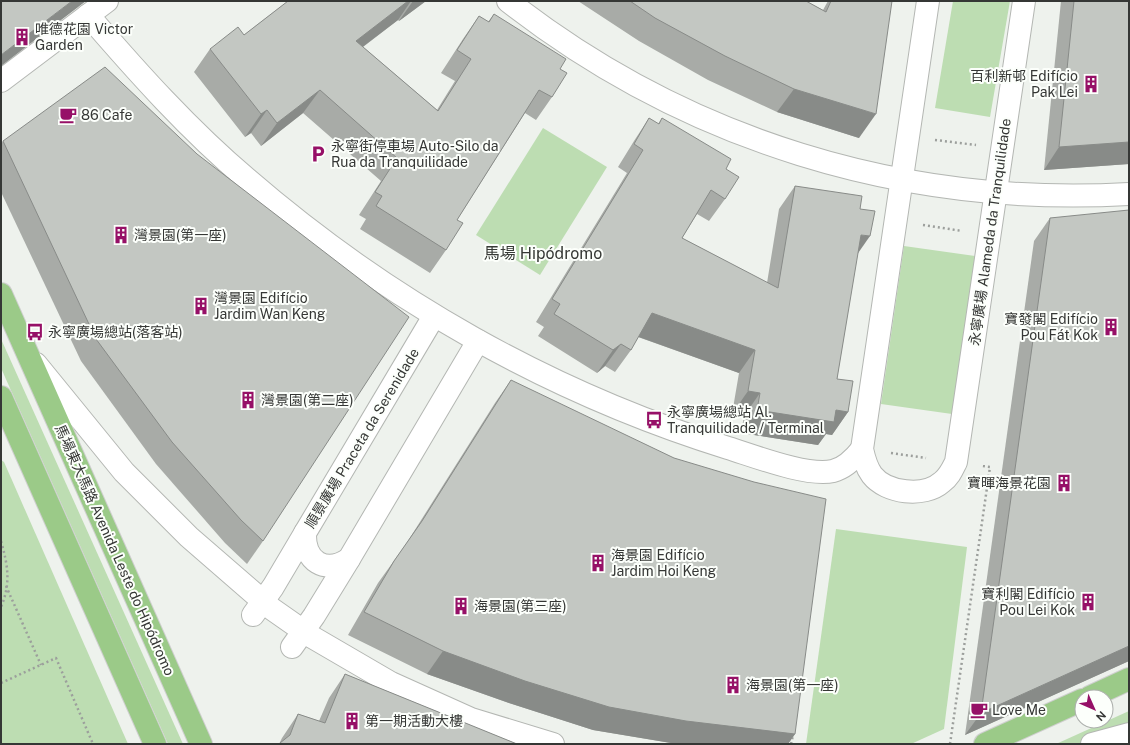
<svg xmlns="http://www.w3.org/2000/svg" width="1130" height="745" font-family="'Public Sans','Noto Sans SC',sans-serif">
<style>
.green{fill:#bdddb2}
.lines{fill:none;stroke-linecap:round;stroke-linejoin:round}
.minor-casing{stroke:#b4b7b3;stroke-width:24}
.major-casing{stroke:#cfcfcf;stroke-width:24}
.path{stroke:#9c9f9c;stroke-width:2.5;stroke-dasharray:2 3;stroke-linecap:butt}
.minor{stroke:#fff;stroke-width:22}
.major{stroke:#9bca88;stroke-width:22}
.wall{fill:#a8aba7}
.shaded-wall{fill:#888b88}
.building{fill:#c3c7c2;stroke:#888b88}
.labels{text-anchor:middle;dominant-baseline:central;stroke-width:4;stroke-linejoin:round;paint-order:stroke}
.poi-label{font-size:14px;fill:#353735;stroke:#fcfffb;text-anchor:start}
.street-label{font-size:14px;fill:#353735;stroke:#fcfffb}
.quarter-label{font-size:16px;fill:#373a36;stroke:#fcfffb}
</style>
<rect width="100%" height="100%" fill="#eef2ed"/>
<g class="green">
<polygon points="953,1 1010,1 990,117 935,108"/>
<polygon points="543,128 607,167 540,275 476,235"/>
<polygon points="904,246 975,256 952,414 881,404"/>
<polygon points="1,339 183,744 168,744 1,368"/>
<polygon points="1,460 4,462 128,744 1,744"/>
<polygon points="836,529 967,547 944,729 911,744 806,744"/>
<polygon points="1129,711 1129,736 1103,744 1056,744"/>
</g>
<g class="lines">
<g class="minor-casing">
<g id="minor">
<path d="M508,1C686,140 903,207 1129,194"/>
<path d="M928,1L862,449C864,458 866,467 872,475C886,493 924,498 942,482C949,477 952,470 956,462L1024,1"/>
<path d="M88,15C138,73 189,130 247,179C387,300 551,393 728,448C754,456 808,477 833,471C845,468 854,459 862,449"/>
<polyline points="1,81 107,1"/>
<path d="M434,316L305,533C304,561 325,575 349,559L478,341"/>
<polyline points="36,364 124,472 189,537 272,609 312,637 391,683 471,719 553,744"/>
<polyline points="253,615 273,587 305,533"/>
<polyline points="292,647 314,616 349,559"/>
<polyline points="1092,744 1129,734"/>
</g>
</g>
<g class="major-casing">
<g id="major">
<polyline points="1,294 201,744"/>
<polyline points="1,397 155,744"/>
<polyline points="1090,697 1129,679"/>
<polyline points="985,744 1082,700"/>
</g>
</g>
<g class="path">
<polyline points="935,140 976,145"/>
<polyline points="923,225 962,231"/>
<polyline points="891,453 926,458"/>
<path d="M1,541C8,566 11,583 1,607"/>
<polyline points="6,586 41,665"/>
<polyline points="1,683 56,658 93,744"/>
<polyline points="791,744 793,735"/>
<polyline points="950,744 990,467 982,466"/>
</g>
<use href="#minor" class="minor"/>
<use href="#major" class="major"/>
</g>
<g class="wall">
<polygon points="288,1 426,1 399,21 398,20 363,47 437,110 455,81 441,73 463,39 479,16 488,22 494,14 560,69 552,97 536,120 525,113 457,220 446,250 430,273 360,229 366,219 359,215 381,181 303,113 261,146 251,133 245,137 194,72 210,49 244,35"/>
<polygon points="578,1 806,1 823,10 828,1 892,1 859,138 777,112 708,80 639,41"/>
<polygon points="1061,1 1129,1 1129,164 1044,170"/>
<polygon points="649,118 658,124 662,118 726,169 725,199 709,221 697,214 682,238 767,283 779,209 795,186 860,209 857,254 837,379 848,412 832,435 826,434 818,445 741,433 744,416 732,414 739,373 638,337 631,350 615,372 605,366 597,373 538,336 544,327 536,322 627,173 618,167 634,141"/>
<polygon points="3,141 263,541 247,564 225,543 156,464 81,361 1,192 1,144"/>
<polygon points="1050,218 1129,661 965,735 1034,241"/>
<polygon points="511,380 795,734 788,744 677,744 593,730 509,703 427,674 348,635 378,583 406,544 495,403"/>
<polygon points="345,674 517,744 279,744 282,738 298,714 319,721 329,698"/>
</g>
<g class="shaded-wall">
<polygon points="72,1 86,1 1,66 1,55"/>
<polygon points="408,1 411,1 398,20 340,64 356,41"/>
<polygon points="413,1 426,1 399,21"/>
<polygon points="794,89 876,114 859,138 777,112"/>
<polygon points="320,90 303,113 261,146 277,123"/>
<polygon points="267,110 251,133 245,137 261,114"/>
<polygon points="1129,142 1129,164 1044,170 1059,147"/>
<polygon points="861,235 870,236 854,259"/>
<polygon points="652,313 755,350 739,373 636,336"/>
<polygon points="621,344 605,366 597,373 613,350"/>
<polygon points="748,391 760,393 744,416 732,414"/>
<polygon points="757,410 836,410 848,412 832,435 826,434 818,445 741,433"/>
<polygon points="1129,646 1129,661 965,735 981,713"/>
<polygon points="443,651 795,734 788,744 677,744 593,730 509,703 427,674"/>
</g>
<g class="building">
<polygon points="1,1 72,1 1,55"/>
<polygon points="288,1 408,1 356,41 438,111 471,59 457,50 479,16 489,22 494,14 566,59 560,69 567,73 552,97 539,90 457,220 463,223 446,250 376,206 382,196 375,192 397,158 320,90 277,123 267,110 261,114 210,49 238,27 244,35"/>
<polygon points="630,1 806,1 826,12 831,1 892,1 876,114 794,89 725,56 655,18"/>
<polygon points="1074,1 1129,1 1129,142 1059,147"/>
<polygon points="105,67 197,154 409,317 263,541 241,520 172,442 96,339 3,141"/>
<polygon points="649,118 659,124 662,118 731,159 726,169 739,177 725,199 711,190 682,238 778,288 795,186 862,196 860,209 875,211 870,236 861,235 837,379 853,381 848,412 836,410 834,422 757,410 760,393 748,391 755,350 652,313 631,350 621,344 613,350 554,314 560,304 552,299 643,150 634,144"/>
<polygon points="1129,210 1129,646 981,713 1050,218"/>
<polygon points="511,380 674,458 754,482 826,499 795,734 686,721 609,707 525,681 443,651 364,612 394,561 422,521"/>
<polygon points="345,674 517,744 280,744 280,743 290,735 298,714 325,723"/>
</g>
<defs>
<g id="building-bare" transform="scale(1.38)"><path d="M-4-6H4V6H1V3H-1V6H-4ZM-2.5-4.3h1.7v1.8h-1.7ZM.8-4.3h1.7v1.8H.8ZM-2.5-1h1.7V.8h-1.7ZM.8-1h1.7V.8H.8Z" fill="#961067" stroke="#fcfffb" stroke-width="2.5" paint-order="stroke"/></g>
<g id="cafe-bare" transform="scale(1.38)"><path d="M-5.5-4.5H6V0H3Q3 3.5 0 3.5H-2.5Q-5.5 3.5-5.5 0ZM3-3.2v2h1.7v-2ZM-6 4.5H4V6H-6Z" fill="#961067" stroke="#fcfffb" stroke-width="2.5" paint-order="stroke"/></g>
<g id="parking-bare" transform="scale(1.38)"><path d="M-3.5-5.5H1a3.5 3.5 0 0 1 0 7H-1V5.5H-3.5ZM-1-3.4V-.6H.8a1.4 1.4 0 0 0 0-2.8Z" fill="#961067" stroke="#fcfffb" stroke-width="2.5" paint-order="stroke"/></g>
<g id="bus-bare" transform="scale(1.38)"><path d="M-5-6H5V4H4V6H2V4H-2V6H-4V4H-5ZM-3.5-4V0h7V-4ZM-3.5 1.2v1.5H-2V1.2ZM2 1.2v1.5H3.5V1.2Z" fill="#961067" stroke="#fcfffb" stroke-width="2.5" paint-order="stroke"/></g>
</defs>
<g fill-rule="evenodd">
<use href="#building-bare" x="22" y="37"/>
<use href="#building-bare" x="1091" y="84"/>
<use href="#cafe-bare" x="68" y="115"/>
<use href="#parking-bare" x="318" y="154"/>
<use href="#building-bare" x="121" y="235"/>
<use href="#building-bare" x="201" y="306"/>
<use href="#building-bare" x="1111" y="327"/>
<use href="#bus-bare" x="35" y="332"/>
<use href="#building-bare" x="248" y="400"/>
<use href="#bus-bare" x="654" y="420"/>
<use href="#building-bare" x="1064" y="483"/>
<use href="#building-bare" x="598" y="563"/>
<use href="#building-bare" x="1088" y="602"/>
<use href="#building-bare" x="461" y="606"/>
<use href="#building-bare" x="733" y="685"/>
<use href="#cafe-bare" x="979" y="710"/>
<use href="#building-bare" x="352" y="721"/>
</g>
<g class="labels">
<g class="poi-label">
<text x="35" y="29">唯德花園 Victor<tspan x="35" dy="16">Garden</tspan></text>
<text x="1078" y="76" text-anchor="end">百利新邨 Edifício<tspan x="1078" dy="16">Pak Lei</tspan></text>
<text x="81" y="115">86 Cafe</text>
<text x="331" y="146">永寧街停車場 Auto-Silo da<tspan x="331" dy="16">Rua da Tranquilidade</tspan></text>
<text x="134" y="235">灣景園(第一座)</text>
<text x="214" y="298">灣景園 Edifício<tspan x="214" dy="16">Jardim Wan Keng</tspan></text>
<text x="1098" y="319" text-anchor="end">寶發閣 Edifício<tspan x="1098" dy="16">Pou Fát Kok</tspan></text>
<text x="48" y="332">永寧廣場總站(落客站)</text>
<text x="261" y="400">灣景園(第二座)</text>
<text x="667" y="412">永寧廣場總站 Al.<tspan x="667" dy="16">Tranquilidade / Terminal</tspan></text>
<text x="1051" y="483" text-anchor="end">寶暉海景花園</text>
<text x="611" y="555">海景園 Edifício<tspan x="611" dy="16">Jardim Hoi Keng</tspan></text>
<text x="1075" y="594" text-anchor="end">寶利閣 Edifício<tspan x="1075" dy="16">Pou Lei Kok</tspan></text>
<text x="474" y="606">海景園(第三座)</text>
<text x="746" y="685">海景園(第一座)</text>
<text x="992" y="710">Love Me</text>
<text x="365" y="721">第一期活動大樓</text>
</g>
<g class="street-label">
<text transform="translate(990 232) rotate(-82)">永寧廣場 Alameda da Tranquilidade</text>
<text transform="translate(362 438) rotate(-59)">順景廣場 Praceta da Serenidade</text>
<text transform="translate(115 550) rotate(66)">馬場東大馬路 Avenida Leste do Hipódromo</text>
</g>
<g class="quarter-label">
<text x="543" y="253">馬場 Hipódromo</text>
</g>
</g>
<rect width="1130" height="745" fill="none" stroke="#353735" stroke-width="4"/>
<g transform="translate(1094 709) rotate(135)"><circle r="19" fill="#fcfffb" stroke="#acafac"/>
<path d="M0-3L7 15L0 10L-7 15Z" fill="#961067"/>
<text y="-6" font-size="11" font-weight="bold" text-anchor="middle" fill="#353735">N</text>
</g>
</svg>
